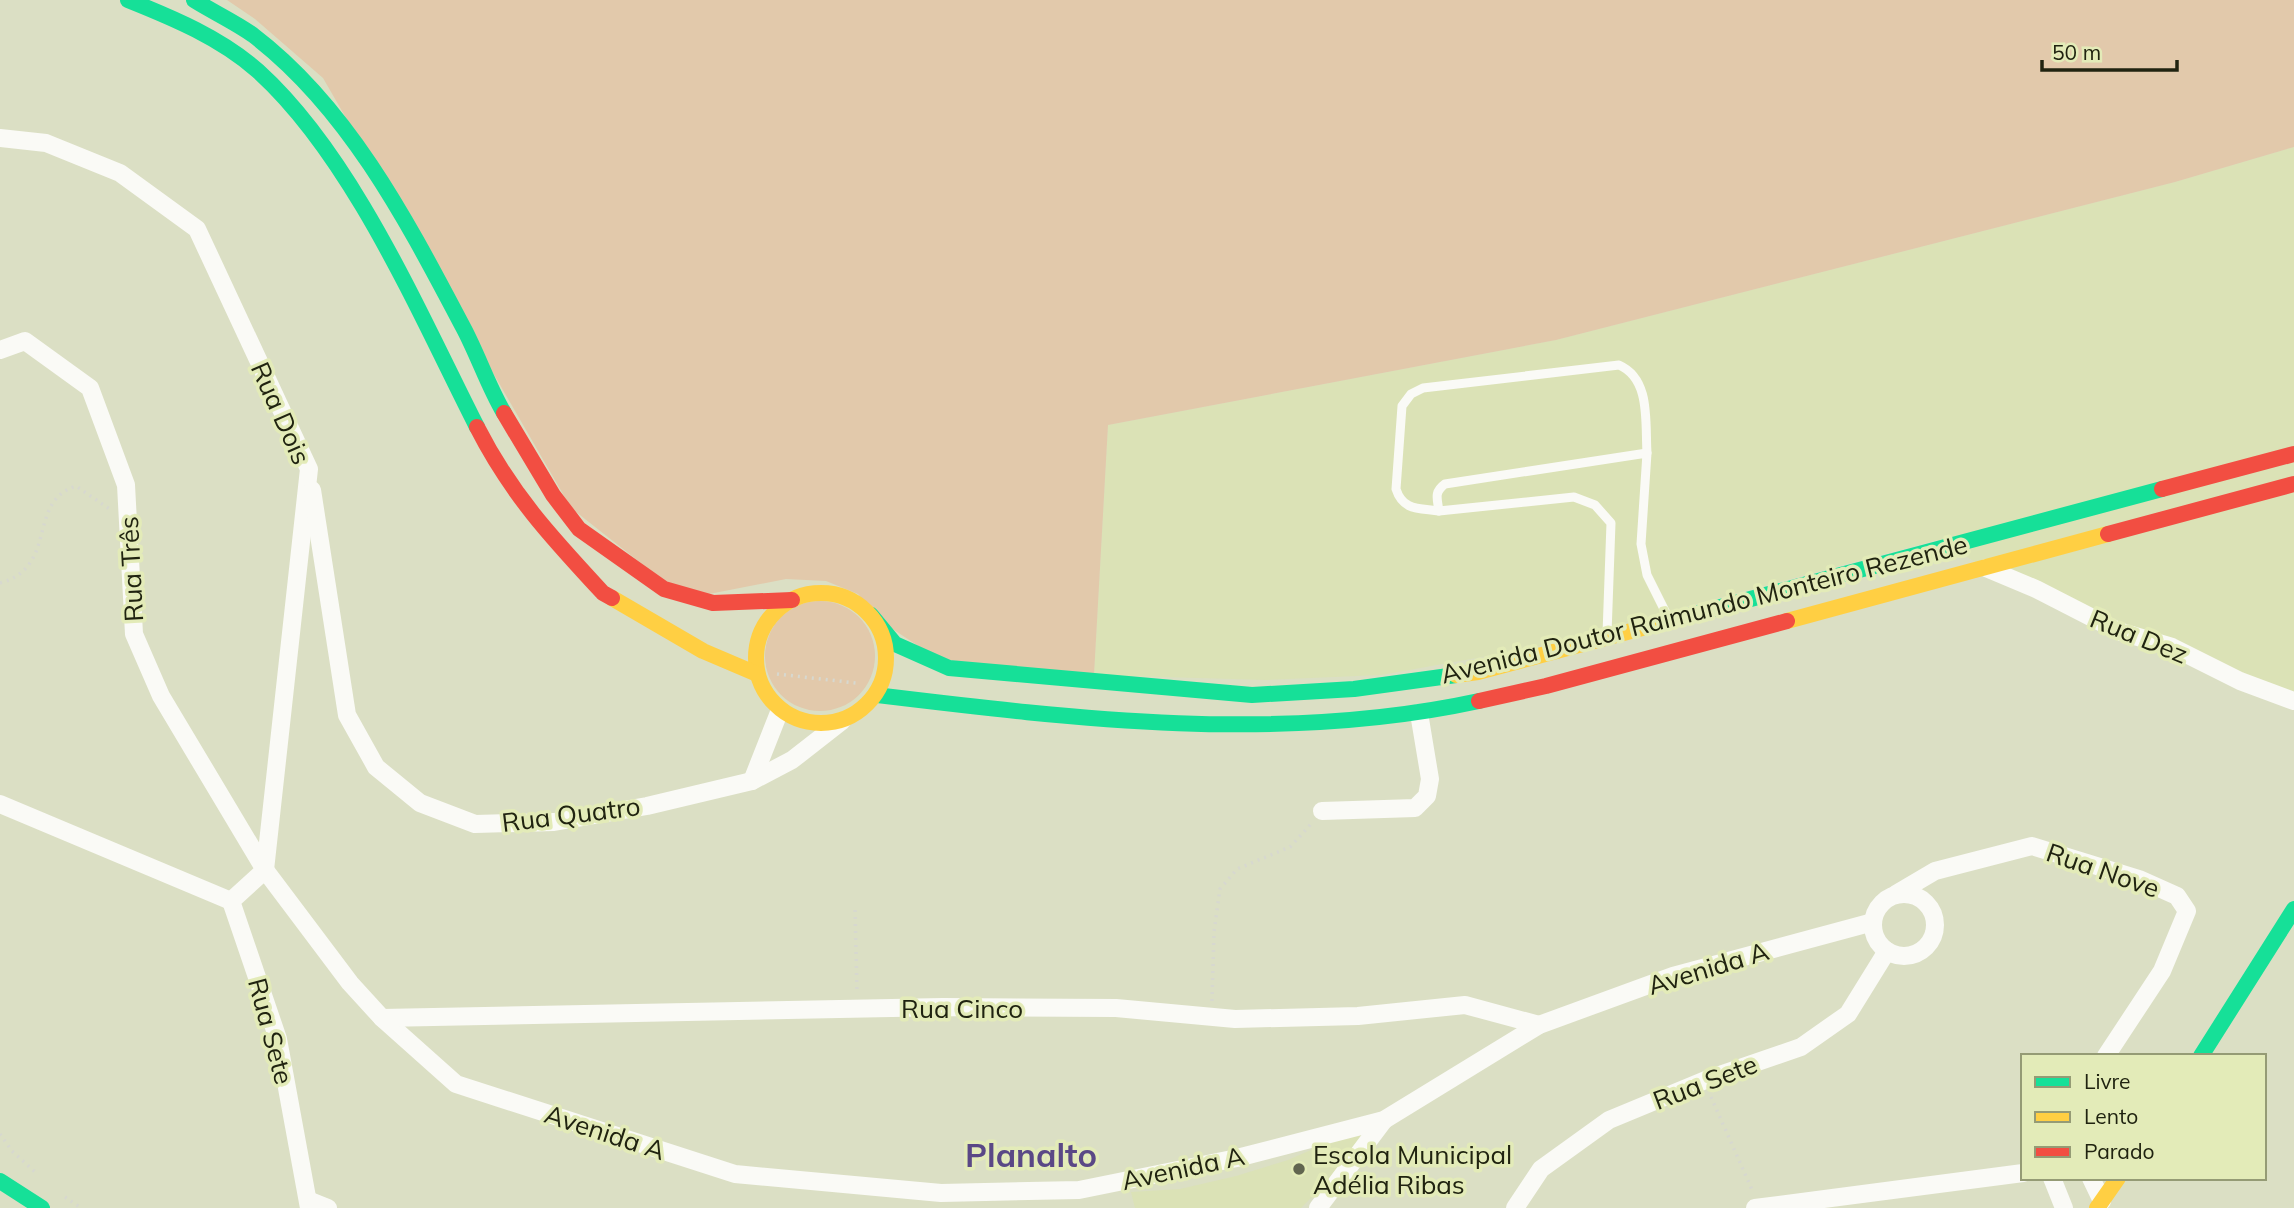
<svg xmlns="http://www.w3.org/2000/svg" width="2294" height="1208" font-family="Mulish,sans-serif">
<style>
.built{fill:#dbe2b6}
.green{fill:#e2c9ab}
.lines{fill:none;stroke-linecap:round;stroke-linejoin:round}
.path{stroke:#d7d8cf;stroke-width:3.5;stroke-dasharray:2 5;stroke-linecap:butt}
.lane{stroke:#fafaf6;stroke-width:9}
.street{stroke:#fafaf6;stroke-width:18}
.fast{stroke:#16e098;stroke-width:16}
.slow{stroke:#ffcf43;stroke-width:16}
.jam{stroke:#f24e42;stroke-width:16}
.poi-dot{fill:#61654f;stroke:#e3ebb8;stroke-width:2.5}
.labels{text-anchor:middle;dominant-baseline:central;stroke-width:7;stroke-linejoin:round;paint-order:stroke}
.street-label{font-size:26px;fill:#202310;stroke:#e3ebb8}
.poi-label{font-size:26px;fill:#202310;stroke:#e3ebb8;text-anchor:start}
.district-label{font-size:33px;font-weight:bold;fill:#5a4886;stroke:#e3ebb8}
</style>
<rect width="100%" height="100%" fill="#dbdfc4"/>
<g class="built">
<polygon points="2294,147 2294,696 1986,568 1937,540 1528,649 1381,675 1267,680 1094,675 1108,425 1556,340 2175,182"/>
<polygon points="1370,1124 1347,1162 1301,1208 1135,1208 1131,1192 1180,1189 1236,1176 1288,1160"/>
</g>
<g class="green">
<polygon points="227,0 2294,0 2294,147 2175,182 1556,340 1108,425 1094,675 938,659 882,622 858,594 826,581 786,579 709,594 670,586 571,508 323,78 255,19"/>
<circle cx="820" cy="656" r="55"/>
</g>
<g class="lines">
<g class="path">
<path d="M0,583C59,567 26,502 76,486L111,510"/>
<polyline points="777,674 856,683"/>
<polyline points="855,910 857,992"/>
<polyline points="1212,1001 1214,932 1220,889 1237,869 1290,847 1311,824"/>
<polyline points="1711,1097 1753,1192"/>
<polyline points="0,1134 12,1151 35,1172"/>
<polyline points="65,1197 81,1208"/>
</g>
<g class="lane">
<path d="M1439,511C1419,508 1403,511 1396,489L1402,406L1411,394L1423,388L1619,365C1651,379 1645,422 1647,453"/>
<path d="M1607,634L1611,523L1595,505L1574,497L1439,511C1437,498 1434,492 1445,484L1647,453L1641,544L1647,575L1668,617"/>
</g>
<g class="street">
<polyline points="0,138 46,143 120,173 197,229 309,469 265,870"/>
<polyline points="0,350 25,341 90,388 126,485 134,634 161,696 265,870 350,983 382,1018 456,1084 735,1174 941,1193 1079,1190 1237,1158 1384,1120 1539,1025 1673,976 1873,922"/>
<polyline points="312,490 347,715 376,767 420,803 475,824 554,822 647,806 752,781 792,760 842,721"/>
<polyline points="1986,568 2036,589 2118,631 2172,647 2240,681 2294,701"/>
<polyline points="752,781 780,710"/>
<polyline points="0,804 231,901"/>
<polyline points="1322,811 1415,808 1427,796 1430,779 1419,713"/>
<polyline points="265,870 231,901 278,1039 309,1208"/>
<circle cx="1904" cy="925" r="31"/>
<polyline points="1896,894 1935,871 2032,846 2139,879 2177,896 2187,911 2162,971 2106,1056"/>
<polyline points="382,1018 943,1007 1116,1008 1235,1019 1358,1016 1465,1005 1539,1025"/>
<polyline points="2052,1178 2064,1208"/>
<polyline points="2091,1178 2102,1201"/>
<polyline points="308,1200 328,1208"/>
<polyline points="1318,1208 1384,1120"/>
<polyline points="1515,1208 1541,1169 1609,1120 1708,1079 1801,1047 1848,1014 1887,951"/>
<polyline points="1755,1208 2023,1173"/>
</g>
<g class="fast">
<path d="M128,0C173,18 221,38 258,71C353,157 419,313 477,427"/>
<path d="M194,0C213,12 235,22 253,35C349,108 408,223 463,327C478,355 488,386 504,413"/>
<polyline points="871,615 895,644 949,668 1252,695 1354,689 1456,675"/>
<polyline points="1672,620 2162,489"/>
<path d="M876,695C1075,719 1281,744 1479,701"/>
<polyline points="2201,1056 2294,909"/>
<polyline points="0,1181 42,1208"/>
</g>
<g class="slow">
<circle cx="821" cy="658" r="65"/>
<polyline points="612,598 703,651 757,674"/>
<polyline points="1787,621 2108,534"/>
<polyline points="1456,675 1478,672 1672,620"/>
<polyline points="2097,1208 2118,1178"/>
</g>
<g class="jam">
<polyline points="504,413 553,495 579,529 664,589 713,603 792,600"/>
<path d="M477,427C511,494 552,538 603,593L612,598"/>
<polyline points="2162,489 2294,454"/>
<polyline points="2108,534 2294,484"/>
<polyline points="1479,701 1546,686 1787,621"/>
</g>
</g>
<circle class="poi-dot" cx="1299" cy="1169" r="7"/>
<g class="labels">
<g class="street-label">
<text transform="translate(281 413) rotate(66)">Rua Dois</text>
<text transform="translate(131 569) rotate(-93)">Rua Três</text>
<text transform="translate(1704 609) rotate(-14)">Avenida Doutor Raimundo Monteiro Rezende</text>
<text transform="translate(2139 636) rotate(22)">Rua Dez</text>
<text transform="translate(571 814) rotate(-7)">Rua Quatro</text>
<text transform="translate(2103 870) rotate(19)">Rua Nove</text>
<text transform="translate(1708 968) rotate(-17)">Avenida A</text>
<text x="962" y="1008">Rua Cinco</text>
<text transform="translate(271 1031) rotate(75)">Rua Sete</text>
<text transform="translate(1705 1082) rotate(-21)">Rua Sete</text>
<text transform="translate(605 1132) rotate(18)">Avenida A</text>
<text transform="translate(1183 1168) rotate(-12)">Avenida A</text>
</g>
<g class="poi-label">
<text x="1313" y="1154">Escola Municipal<tspan x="1313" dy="30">Adélia Ribas</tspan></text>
</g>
<g class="district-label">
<text x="1031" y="1154">Planalto</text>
</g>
</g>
<rect x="2021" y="1054" width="245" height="126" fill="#e3ebb8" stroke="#959b75" stroke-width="2"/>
<rect x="2035" y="1077" width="35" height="10" fill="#16e098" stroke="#959b75" stroke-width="2"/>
<text x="2084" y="1089" font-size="21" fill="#202310">Livre</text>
<rect x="2035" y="1112" width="35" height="10" fill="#ffcf43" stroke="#959b75" stroke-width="2"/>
<text x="2084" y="1124" font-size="21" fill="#202310">Lento</text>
<rect x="2035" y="1147" width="35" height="10" fill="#f24e42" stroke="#959b75" stroke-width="2"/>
<text x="2084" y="1159" font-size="21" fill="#202310">Parado</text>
<path d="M2042 60v10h135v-10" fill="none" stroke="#202310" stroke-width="3.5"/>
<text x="2052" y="60" font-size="21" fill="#202310" stroke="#e3ebb8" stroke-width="5" paint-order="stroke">50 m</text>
</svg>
